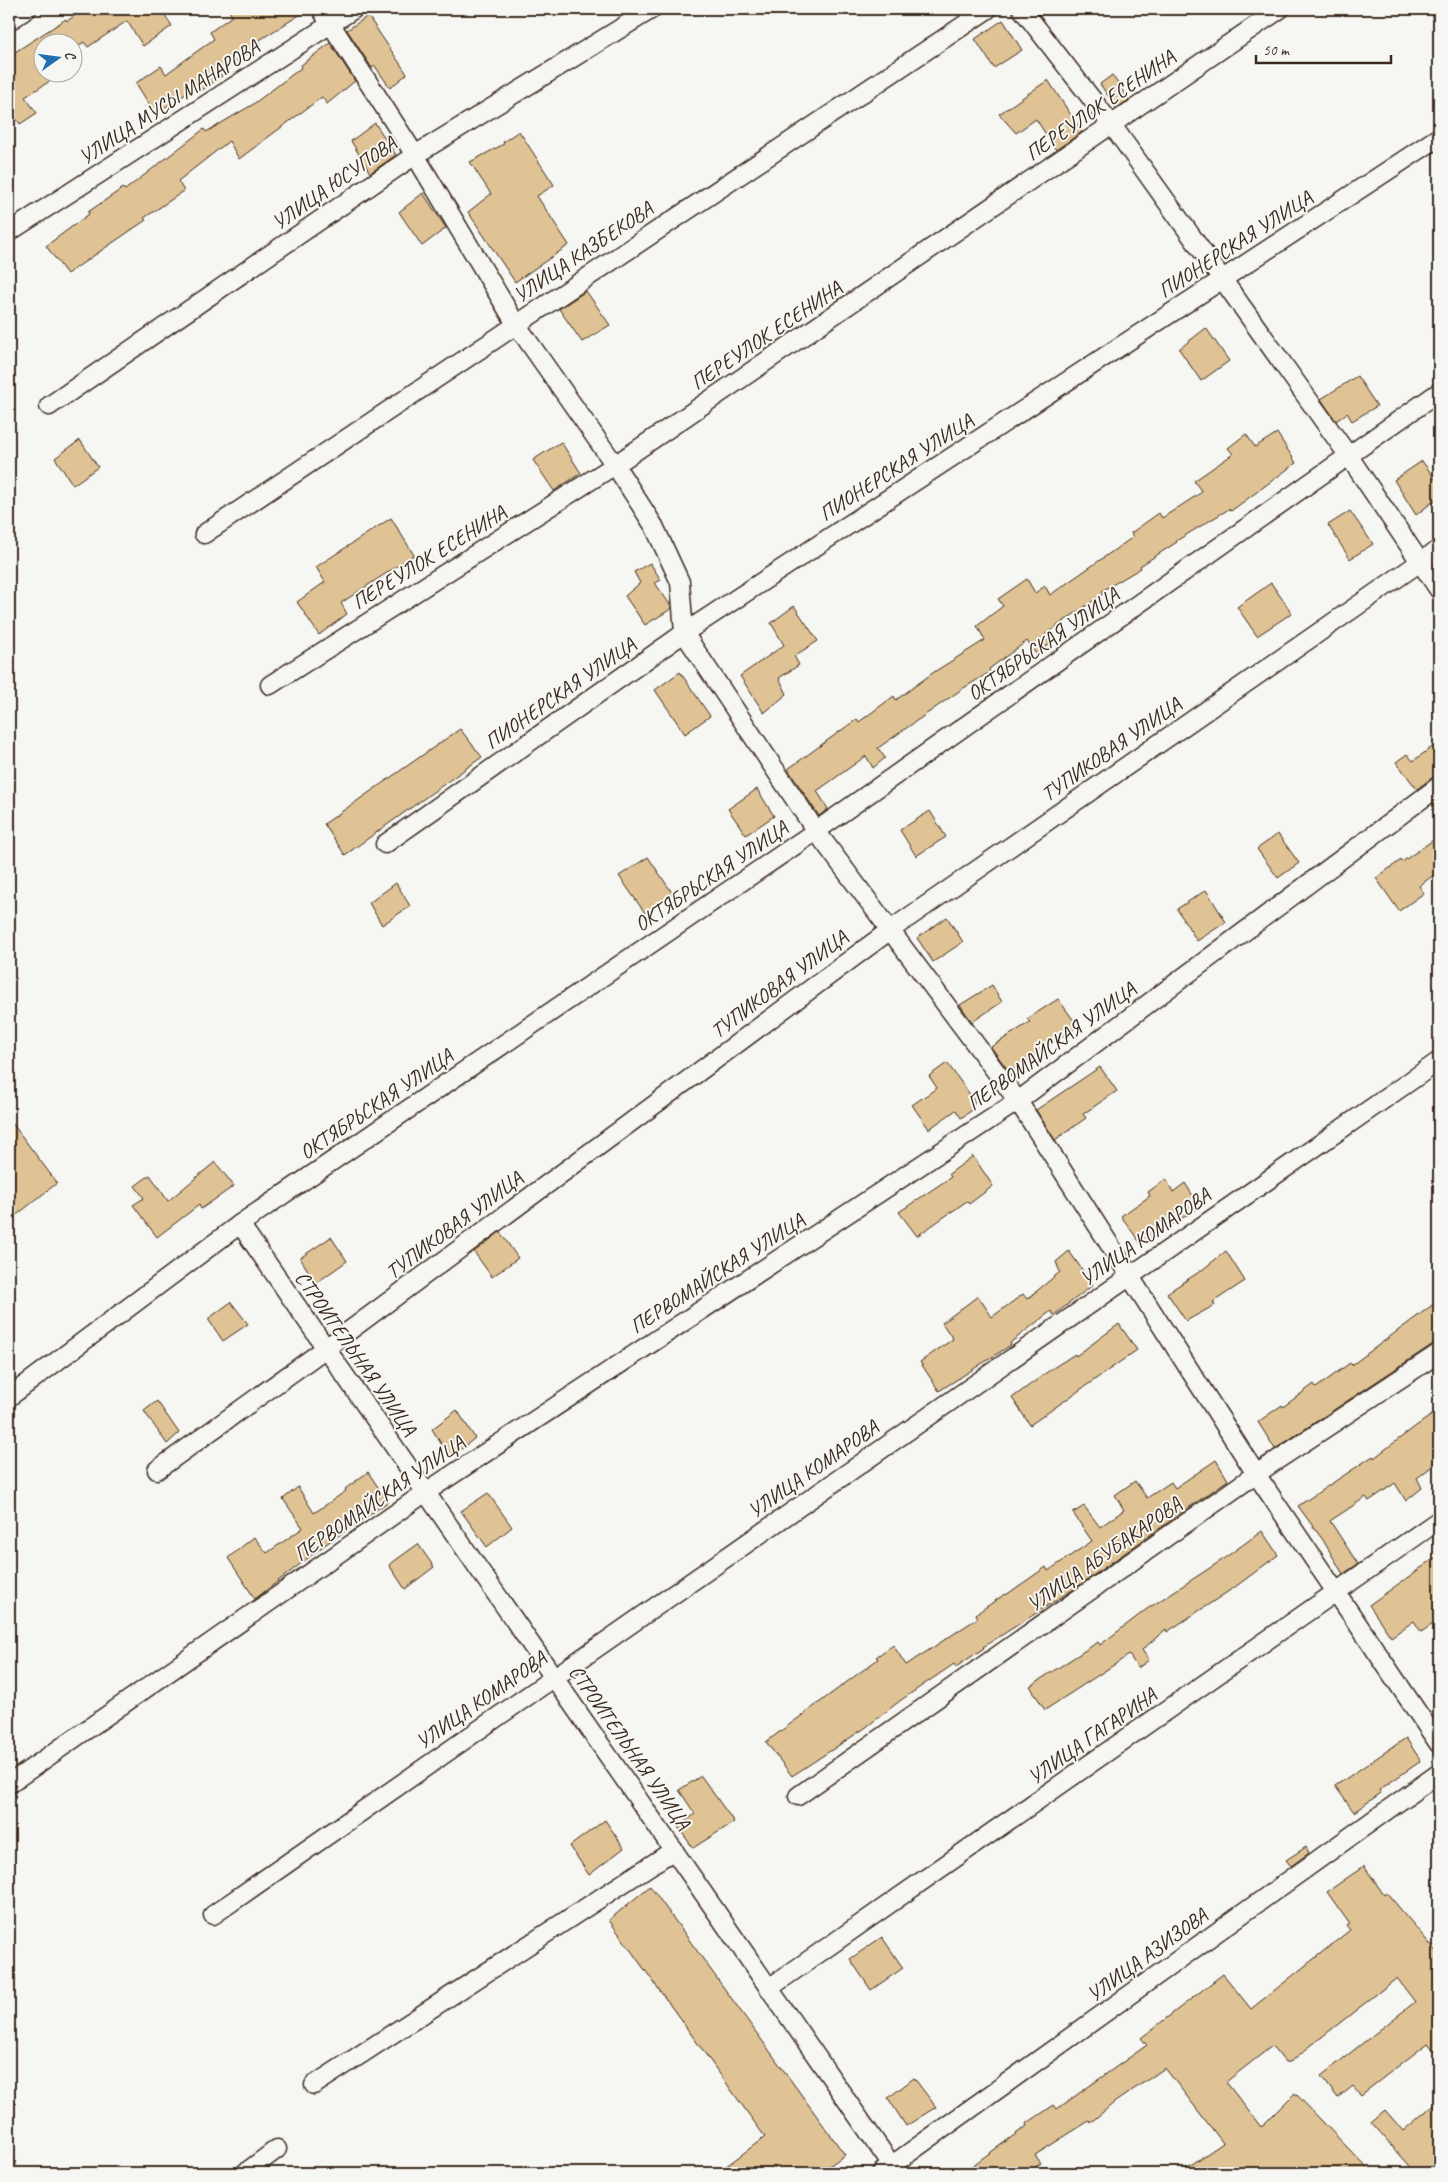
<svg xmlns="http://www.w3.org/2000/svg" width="1448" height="2182" font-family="Caveat,sans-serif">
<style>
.building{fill:#e0c394;stroke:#3b2a1e}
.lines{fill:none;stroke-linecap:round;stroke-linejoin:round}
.minor-casing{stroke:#3b2a1e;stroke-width:21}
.minor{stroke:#f6f6f2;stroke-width:18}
.labels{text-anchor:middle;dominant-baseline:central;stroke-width:4;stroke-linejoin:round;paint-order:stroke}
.street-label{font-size:21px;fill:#3b2a1e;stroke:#f6f6f2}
</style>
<rect width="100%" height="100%" fill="#f6f6f2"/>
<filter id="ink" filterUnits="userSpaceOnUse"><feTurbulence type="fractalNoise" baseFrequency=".02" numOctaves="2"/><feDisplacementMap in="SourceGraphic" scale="10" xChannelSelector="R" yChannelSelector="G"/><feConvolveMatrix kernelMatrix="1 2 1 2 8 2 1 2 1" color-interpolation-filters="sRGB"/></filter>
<g filter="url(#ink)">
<g class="building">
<polygon points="85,9 161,9 172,26 143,46 127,21 88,47 84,42 72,50 72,42 42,42 42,72 50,81 25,97 37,113 20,124 9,109 9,56 66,19 67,21"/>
<polygon points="228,9 309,9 258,41 260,44 220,73 222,76 198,93 195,88 155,114 136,83 161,66 166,74 214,39 210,32 232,16"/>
<polygon points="368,16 407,74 390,88 375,66 372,68 347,30"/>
<polygon points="1003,20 1022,50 994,68 975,39"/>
<polygon points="330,43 355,81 327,104 322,97 239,159 229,141 178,181 184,191 144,218 146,220 67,274 46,246 89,214 88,212 123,188 125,190 204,129 206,132 252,105 301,68 300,66"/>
<polygon points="1112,75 1129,100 1116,108 1100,84"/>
<polygon points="1048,80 1082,132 1056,150 1036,119 1016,133 999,114"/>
<polygon points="375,123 396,155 370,173 351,141"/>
<polygon points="519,131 554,185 537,196 569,245 515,282 468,212 491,194 470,162 504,144 503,142"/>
<polygon points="423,193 446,228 422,246 399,212"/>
<polygon points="586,291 610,325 582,342 559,309"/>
<polygon points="1206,328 1229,361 1201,381 1179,349"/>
<polygon points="1357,376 1377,406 1352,421 1347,413 1336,421 1321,399"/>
<polygon points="1277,433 1296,463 1231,511 1229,509 1176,541 1177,542 1140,566 1141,568 1102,591 1103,594 1044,635 1050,644 1036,654 1027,641 989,669 990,672 962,689 878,748 885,758 873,768 866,756 817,791 828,809 819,816 788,769 857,719 859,722 894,696 896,700 934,672 985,640 977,626 1003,606 998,599 1027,579 1035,593 1045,586 1050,595 1133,537 1131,533 1159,513 1162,518 1202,492 1194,481 1233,454 1228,448 1246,434 1255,447"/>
<polygon points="80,440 98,467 73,485 55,458"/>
<polygon points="561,442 581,473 554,491 533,460"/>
<polygon points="1422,461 1439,484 1439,497 1416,515 1394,480"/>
<polygon points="1350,511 1373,544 1350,559 1328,525"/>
<polygon points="391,518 414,555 341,603 347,614 319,635 297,602 325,582 316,567"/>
<polygon points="650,563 661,580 655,583 671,606 671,609 645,625 625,596 640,583 634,572"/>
<polygon points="1271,583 1292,613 1257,636 1237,607"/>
<polygon points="794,606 818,641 794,656 799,665 779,678 787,694 764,713 740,676 784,645 771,623"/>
<polygon points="680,672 710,716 685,734 655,690"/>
<polygon points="460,729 482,757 345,855 324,824"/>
<polygon points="1439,742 1439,776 1433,777 1417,789 1396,762 1407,754 1413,761"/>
<polygon points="757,789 774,816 746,835 728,809"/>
<polygon points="930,811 946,837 916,856 900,830"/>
<polygon points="1278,834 1299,863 1278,878 1257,849"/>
<polygon points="1439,836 1439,871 1419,886 1424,893 1399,911 1376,878 1401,860 1402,862"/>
<polygon points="648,857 673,894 645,913 619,876"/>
<polygon points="396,883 410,906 382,925 369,903"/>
<polygon points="1206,890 1226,922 1197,941 1177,909"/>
<polygon points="947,917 963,942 933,962 917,938"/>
<polygon points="992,985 1002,1002 972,1022 960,1005"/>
<polygon points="1058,999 1078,1026 1010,1073 991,1047 1030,1022 1027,1019"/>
<polygon points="947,1063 974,1100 974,1104 971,1111 961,1118 956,1110 929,1129 912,1105 937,1088 929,1076"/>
<polygon points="1100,1067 1117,1091 1083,1114 1086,1118 1055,1140 1036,1110"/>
<polygon points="9,1119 57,1183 9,1221"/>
<polygon points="973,1156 993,1186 969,1204 967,1201 917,1236 899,1212 951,1177 949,1174"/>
<polygon points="215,1162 234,1186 201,1209 199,1205 157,1237 133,1205 144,1198 135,1186 150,1175 168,1201"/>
<polygon points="1166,1179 1173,1192 1185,1183 1200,1207 1141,1244 1121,1216 1150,1196 1148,1192"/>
<polygon points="500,1232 518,1258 492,1277 474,1252"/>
<polygon points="331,1237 347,1261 316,1283 300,1258"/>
<polygon points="1069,1251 1093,1285 1054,1315 1051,1311 1010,1343 1011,1345 939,1391 920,1362 953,1339 942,1323 978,1296 992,1317 1023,1294 1027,1299 1060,1272 1056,1262"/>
<polygon points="1226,1251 1245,1281 1213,1302 1215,1305 1186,1321 1167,1293 1202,1270"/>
<polygon points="1439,1300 1439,1340 1275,1449 1258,1422 1282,1405 1283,1407 1314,1384 1316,1388 1350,1363 1352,1365"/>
<polygon points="231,1302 248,1324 223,1341 208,1319"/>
<polygon points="1119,1324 1137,1350 1030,1425 1012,1398 1050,1370 1075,1354 1076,1356"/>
<polygon points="157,1401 179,1433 167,1444 144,1411"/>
<polygon points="457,1410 475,1438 450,1458 432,1429"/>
<polygon points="1439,1410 1439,1461 1417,1478 1422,1488 1406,1501 1395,1483 1369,1501 1366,1497 1330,1521 1358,1564 1343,1574 1323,1540 1298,1506 1373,1456 1374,1458 1416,1426"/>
<polygon points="1216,1460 1228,1480 1074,1589 983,1647 984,1648 956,1667 954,1664 901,1700 865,1728 792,1776 766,1742 878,1659 876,1657 893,1645 906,1665 978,1618 976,1614 1005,1594 1006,1595 1046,1567 1048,1571 1092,1541 1073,1513 1084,1506 1100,1527 1124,1510 1115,1495 1135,1481 1147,1498 1171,1482 1175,1488"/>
<polygon points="368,1472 388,1502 326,1544 255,1599 228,1558 254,1537 267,1553 303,1528 283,1499 298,1487 314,1513 346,1491 345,1489"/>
<polygon points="488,1493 512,1527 487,1547 461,1511"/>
<polygon points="1262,1531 1278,1555 1235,1587 1167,1632 1166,1629 1142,1650 1149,1660 1138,1668 1129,1655 1045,1710 1030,1686 1098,1642 1100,1645 1147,1609 1219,1562"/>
<polygon points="418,1544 434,1567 405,1589 389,1565"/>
<polygon points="1439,1555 1439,1620 1421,1632 1414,1621 1391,1637 1369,1605"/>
<polygon points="1406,1738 1421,1761 1379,1790 1381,1793 1354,1812 1335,1786"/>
<polygon points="701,1776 734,1822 693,1848 678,1827 695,1814 679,1790"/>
<polygon points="605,1820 624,1848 589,1875 570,1846"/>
<polygon points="1306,1847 1309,1853 1291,1866 1286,1860"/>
<polygon points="1364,1866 1384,1895 1387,1893 1439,1955 1439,2057 1428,2043 1361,2095 1353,2086 1338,2098 1321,2076 1415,2002 1397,1978 1290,2062 1285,2062 1272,2046 1226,2082 1261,2127 1295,2093 1372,2173 1179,2173 1223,2143 1165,2068 1115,2102 1090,2123 1089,2121 1035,2155 1041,2163 1028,2173 962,2173 1027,2126 1026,2124 1054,2105 1057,2109 1147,2045 1141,2038 1223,1974 1251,2009 1350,1930 1346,1925 1349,1923 1327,1892"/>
<polygon points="650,1886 845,2155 819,2173 717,2173 765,2137 609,1920"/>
<polygon points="882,1937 903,1968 871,1990 850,1959"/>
<polygon points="914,2078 936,2107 906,2126 888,2098"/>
<polygon points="1439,2100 1439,2159 1423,2173 1416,2173 1371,2122 1385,2110 1403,2131"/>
</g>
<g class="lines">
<g class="minor-casing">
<g id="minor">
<polyline points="321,9 415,155 516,324 615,465 654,526 680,582 684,633 816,831 1018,1101 1256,1474 1439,1744"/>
<polyline points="1022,9 1112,125 1348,455 1439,590"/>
<polyline points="9,21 27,9"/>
<polyline points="9,232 354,9"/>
<polyline points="49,406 415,155 652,9"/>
<polyline points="204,534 988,9"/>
<polyline points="270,685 615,465 1280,9"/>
<polyline points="385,844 684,633 1439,137"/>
<polyline points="240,1224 897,2173"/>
<polyline points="9,1397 240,1224 816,831 1439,392"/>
<polyline points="157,1470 326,1348 889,931 1439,549"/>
<polyline points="9,1784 426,1492 1018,1101 1439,786"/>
<polyline points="798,1796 1256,1474 1439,1353"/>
<polyline points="213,1915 1439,1061"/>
<polyline points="769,1988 1439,1520"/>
<polyline points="314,2085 674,1850"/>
<polyline points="245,2173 277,2149"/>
<polyline points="881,2173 1439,1773"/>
</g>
</g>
<use href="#minor" class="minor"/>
</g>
</g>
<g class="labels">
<g class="street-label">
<text transform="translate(169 102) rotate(-33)">УЛИЦА МУСЫ МАНАРОВА</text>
<text transform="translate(1100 105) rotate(-35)">ПЕРЕУЛОК ЕСЕНИНА</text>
<text transform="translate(334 183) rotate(-35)">УЛИЦА ЮСУПОВА</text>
<text transform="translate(1235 244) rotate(-33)">ПИОНЕРСКАЯ УЛИЦА</text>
<text transform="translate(583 252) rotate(-34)">УЛИЦА КАЗБЕКОВА</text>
<text transform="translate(766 335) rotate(-34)">ПЕРЕУЛОК ЕСЕНИНА</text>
<text transform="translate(896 467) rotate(-33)">ПИОНЕРСКАЯ УЛИЦА</text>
<text transform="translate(429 557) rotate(-32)">ПЕРЕУЛОК ЕСЕНИНА</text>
<text transform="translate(1043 644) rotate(-35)">ОКТЯБРЬСКАЯ УЛИЦА</text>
<text transform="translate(560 693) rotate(-35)">ПИОНЕРСКАЯ УЛИЦА</text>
<text transform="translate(1111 749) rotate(-35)">ТУПИКОВАЯ УЛИЦА</text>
<text transform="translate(711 876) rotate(-34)">ОКТЯБРЬСКАЯ УЛИЦА</text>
<text transform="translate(779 984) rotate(-37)">ТУПИКОВАЯ УЛИЦА</text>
<text transform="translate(1051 1046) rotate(-36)">ПЕРВОМАЙСКАЯ УЛИЦА</text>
<text transform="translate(376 1104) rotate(-34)">ОКТЯБРЬСКАЯ УЛИЦА</text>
<text transform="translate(454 1225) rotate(-37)">ТУПИКОВАЯ УЛИЦА</text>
<text transform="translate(1145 1237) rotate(-35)">УЛИЦА КОМАРОВА</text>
<text transform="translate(717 1273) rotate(-33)">ПЕРВОМАЙСКАЯ УЛИЦА</text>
<text transform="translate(356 1353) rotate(55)">СТРОИТЕЛЬНАЯ УЛИЦА</text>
<text transform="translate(813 1469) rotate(-35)">УЛИЦА КОМАРОВА</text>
<text transform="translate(379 1498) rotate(-35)">ПЕРВОМАЙСКАЯ УЛИЦА</text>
<text transform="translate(1104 1554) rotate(-35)">УЛИЦА АБУБАКАРОВА</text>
<text transform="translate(481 1700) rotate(-35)">УЛИЦА КОМАРОВА</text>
<text transform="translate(1092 1736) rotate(-35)">УЛИЦА ГАГАРИНА</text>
<text transform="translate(630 1747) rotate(55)">СТРОИТЕЛЬНАЯ УЛИЦА</text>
<text transform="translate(1147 1955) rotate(-36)">УЛИЦА АЗИЗОВА</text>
</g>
</g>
<rect width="1448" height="2182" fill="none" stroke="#f6f6f2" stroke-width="30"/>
<rect x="15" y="15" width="1418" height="2152" fill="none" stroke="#3b2a1e" stroke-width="2" filter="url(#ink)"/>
<g transform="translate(58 58) rotate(76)"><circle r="24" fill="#f6f6f2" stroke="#aba49d"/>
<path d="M0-4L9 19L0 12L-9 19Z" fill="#1f6fb2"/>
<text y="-8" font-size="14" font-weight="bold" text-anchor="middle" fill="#3b2a1e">С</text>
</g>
<path d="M1256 55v8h135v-8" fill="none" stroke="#3b2a1e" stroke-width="2.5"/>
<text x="1263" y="55" font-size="15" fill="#3b2a1e" stroke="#f6f6f2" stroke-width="4" paint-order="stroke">50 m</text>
</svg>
